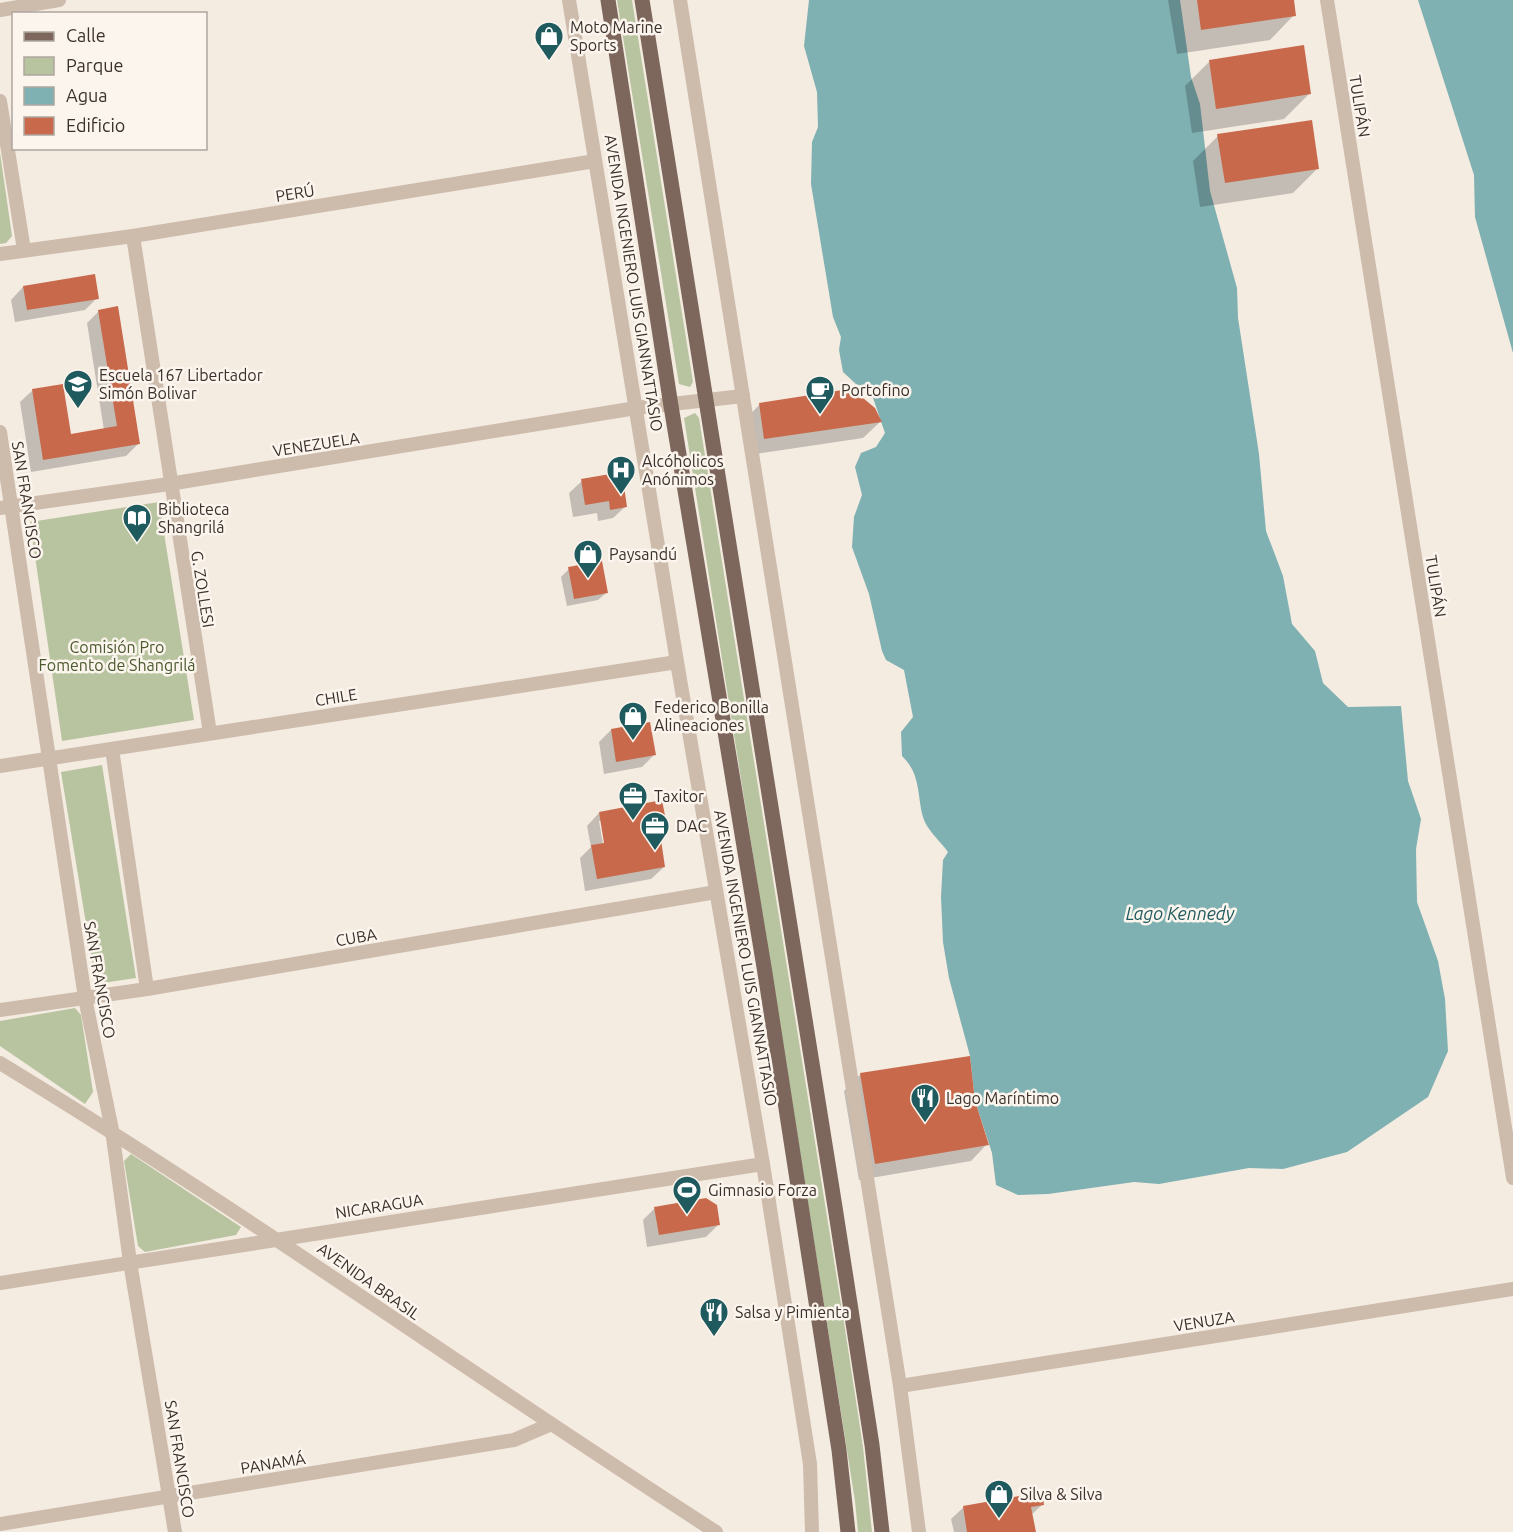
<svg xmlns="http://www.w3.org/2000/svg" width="1513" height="1532" font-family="Ubuntu,sans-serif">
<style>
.green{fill:#b8c4a0}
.water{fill:#7fb0b2}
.shadow{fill:#0003;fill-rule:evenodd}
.building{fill:#c8694b}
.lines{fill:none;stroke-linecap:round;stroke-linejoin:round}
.street{stroke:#cdbbac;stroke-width:14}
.primary{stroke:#7d675c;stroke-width:15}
.labels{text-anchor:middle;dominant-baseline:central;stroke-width:5;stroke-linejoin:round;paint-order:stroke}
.poi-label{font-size:16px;fill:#3b302b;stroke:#fbf5ee;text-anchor:start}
.street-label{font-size:16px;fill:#3b302b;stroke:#fbf5ee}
.park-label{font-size:16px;fill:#4a5a2e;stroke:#fbf5ee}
.water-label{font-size:18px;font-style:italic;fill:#1f5a5e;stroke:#fbf5ee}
</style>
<rect width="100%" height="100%" fill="#f4ebe1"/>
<g class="green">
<polygon points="617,0 632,0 693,382 690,387 679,384"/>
<polygon points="0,153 12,236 6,243 0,244"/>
<polygon points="695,413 699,418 845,1329 863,1447 872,1532 858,1532 855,1501 684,418"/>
<polygon points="159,502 194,720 62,741 30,522"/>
<polygon points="102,765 136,978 96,984 61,772"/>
<polygon points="75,1008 81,1015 93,1092 85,1104 0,1046 0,1021"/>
<polygon points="131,1154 241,1227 236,1235 145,1252 138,1246 124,1161"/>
</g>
<g class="water">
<path d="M809,0H1180L1191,77L1200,104L1210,191L1237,288L1238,318L1259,454L1266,531L1283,576L1292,624L1315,651L1323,683L1348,707L1401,706L1408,781L1421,819L1416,849L1417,902L1438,961L1445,999L1448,1051L1428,1097L1347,1152L1283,1169L1249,1168L1159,1184L1134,1182L1048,1194L1018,1195L996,1185L992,1153L975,1101L970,1056L949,978L943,942L941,897L943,860L948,852C941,842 926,829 923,817C917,795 921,774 902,756L901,732L913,717L904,670L886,660L882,651L869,594L852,547L854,517L862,495L855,467L861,453L876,447L885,433L870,389L856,384L843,372L839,350L841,337L833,317L811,184L812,142L818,127L817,92L804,46Z"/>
<polygon points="1418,0 1513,0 1513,353 1475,217 1474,175"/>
</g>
<g class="shadow">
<polygon points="1168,0 1292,0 1294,15 1270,40 1177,54"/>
<polygon points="1210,61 1309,94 1284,119 1192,133 1185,86"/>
<polygon points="1218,136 1318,168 1293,193 1200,207 1193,161"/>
<polygon points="23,287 97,298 85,310 15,322 11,300"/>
<polygon points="99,311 138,444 126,456 31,472 20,402 33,390 70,436 104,430 87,323"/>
<polygon points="862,399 880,422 863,438 748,455 744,421 760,404"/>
<polygon points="582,481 626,506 613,518 598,521 597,513 573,517 569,493"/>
<polygon points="569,569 606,593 598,600 567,606 561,577"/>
<polygon points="611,730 654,755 642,767 604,774 599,742"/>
<path d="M599,813L666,831L659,838L664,867L651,879L585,891L580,858L591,847L587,826ZM599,821H602L607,850H604Z"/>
<polygon points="861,1074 973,1101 987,1144 971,1161 859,1180 844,1091"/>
<polygon points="655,1208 718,1225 706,1237 647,1247 643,1220"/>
<polygon points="1042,1505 1031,1515 1033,1532 954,1532 951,1519 964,1507"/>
</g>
<g class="building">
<polygon points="1197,0 1294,0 1296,16 1201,30"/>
<polygon points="1304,45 1311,94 1216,109 1209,60"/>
<polygon points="1312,120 1319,169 1225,183 1217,134"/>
<polygon points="95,274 99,299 27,310 23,286"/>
<polygon points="118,306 140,444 43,460 32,389 63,384 71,434 117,426 98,310"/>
<polygon points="862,387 863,398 875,408 882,422 764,439 759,403"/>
<polygon points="622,472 627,507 610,510 609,501 585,505 581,479"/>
<polygon points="602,561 608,593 574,599 568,567"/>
<polygon points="650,722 656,755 616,762 611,729"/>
<polygon points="662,800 668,831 660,833 665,867 597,879 591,845 604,843 599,812"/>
<polygon points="970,1056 975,1101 989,1145 875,1164 860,1073"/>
<polygon points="706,1198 717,1205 720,1225 659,1235 654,1207"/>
<polygon points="1042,1492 1044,1505 1031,1507 1036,1532 967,1532 963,1506"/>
</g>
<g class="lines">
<g class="street">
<polyline points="569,0 677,662 763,1164 810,1464 812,1532"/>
<polyline points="680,0 900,1386 919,1532"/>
<polyline points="1327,0 1513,1178"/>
<polyline points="0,10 59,0"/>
<polyline points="0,101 24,250"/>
<polyline points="133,236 210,733"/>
<polyline points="0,254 133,236 595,161"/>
<polyline points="0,432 85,998 112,1130 130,1262 175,1532"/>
<polyline points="0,508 169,484 636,408 743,396"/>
<polyline points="112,749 147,989"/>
<polyline points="0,766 677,662"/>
<polyline points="0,1010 147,989 716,892"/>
<path d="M0,1063C244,1211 476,1378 716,1532"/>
<polyline points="0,1283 763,1164"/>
<polyline points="900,1386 1513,1289"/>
<polyline points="0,1524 514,1440 549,1425"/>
</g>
<g class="primary">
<polyline points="608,0 671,406 765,973 839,1450 848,1532"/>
<polyline points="642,0 835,1207 872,1445 882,1532"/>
</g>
</g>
<defs>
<g id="shop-pin" transform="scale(1.5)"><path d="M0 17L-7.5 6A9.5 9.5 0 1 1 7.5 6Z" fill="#1f5a5e" stroke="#fbf5ee"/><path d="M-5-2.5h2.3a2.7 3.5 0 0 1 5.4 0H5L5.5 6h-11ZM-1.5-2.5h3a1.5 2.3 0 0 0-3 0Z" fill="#fff"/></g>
<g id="school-pin" transform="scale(1.5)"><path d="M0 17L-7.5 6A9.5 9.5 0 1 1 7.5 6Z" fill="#1f5a5e" stroke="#fbf5ee"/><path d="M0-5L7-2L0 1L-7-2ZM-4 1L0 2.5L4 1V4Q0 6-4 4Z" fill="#fff"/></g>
<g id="cafe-pin" transform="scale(1.5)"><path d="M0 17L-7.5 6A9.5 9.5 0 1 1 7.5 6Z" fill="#1f5a5e" stroke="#fbf5ee"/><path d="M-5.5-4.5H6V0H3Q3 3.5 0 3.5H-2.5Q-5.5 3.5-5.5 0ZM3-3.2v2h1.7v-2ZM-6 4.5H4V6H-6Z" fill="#fff"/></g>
<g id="hospital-pin" transform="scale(1.5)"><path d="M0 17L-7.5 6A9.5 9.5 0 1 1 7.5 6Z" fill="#1f5a5e" stroke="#fbf5ee"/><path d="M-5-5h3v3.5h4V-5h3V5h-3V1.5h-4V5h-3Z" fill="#fff"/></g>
<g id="library-pin" transform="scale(1.5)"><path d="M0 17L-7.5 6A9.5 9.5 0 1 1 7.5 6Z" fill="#1f5a5e" stroke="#fbf5ee"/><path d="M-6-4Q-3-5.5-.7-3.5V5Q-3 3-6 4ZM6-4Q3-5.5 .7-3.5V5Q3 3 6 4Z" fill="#fff"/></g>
<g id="office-pin" transform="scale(1.5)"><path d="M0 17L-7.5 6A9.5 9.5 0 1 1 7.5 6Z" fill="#1f5a5e" stroke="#fbf5ee"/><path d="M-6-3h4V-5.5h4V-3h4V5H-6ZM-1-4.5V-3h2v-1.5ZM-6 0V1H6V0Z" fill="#fff"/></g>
<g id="restaurant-pin" transform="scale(1.5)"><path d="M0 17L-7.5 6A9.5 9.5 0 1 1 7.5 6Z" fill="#1f5a5e" stroke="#fbf5ee"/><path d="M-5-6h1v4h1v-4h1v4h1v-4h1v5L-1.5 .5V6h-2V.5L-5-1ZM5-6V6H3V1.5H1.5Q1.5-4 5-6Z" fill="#fff"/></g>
<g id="stadium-pin" transform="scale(1.5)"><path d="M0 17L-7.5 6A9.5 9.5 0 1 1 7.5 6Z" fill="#1f5a5e" stroke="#fbf5ee"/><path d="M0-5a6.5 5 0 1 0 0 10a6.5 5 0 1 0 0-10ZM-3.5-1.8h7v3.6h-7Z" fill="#fff"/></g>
</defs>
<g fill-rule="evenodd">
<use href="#shop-pin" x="549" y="36"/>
<use href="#school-pin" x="78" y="384"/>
<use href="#cafe-pin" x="820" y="390"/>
<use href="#hospital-pin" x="621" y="470"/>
<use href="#library-pin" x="137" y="518"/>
<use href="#shop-pin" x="588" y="554"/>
<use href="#shop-pin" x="633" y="716"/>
<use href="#office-pin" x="633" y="796"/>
<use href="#office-pin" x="655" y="826"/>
<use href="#restaurant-pin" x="925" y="1098"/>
<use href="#stadium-pin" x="687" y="1190"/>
<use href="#restaurant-pin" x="714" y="1312"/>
<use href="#shop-pin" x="999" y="1494"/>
</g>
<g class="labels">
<g class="poi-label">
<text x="570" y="27">Moto Marine<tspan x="570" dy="18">Sports</tspan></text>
<text x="99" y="375">Escuela 167 Libertador<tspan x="99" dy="18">Simón Bolivar</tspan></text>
<text x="841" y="390">Portofino</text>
<text x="642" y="461">Alcóholicos<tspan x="642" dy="18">Anónimos</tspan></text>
<text x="158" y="509">Biblioteca<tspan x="158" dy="18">Shangrilá</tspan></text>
<text x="609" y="554">Paysandú</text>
<text x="654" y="707">Federico Bonilla<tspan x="654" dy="18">Alineaciones</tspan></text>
<text x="654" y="796">Taxitor</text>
<text x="676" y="826">DAC</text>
<text x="946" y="1098">Lago Maríntimo</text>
<text x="708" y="1190">Gimnasio Forza</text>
<text x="735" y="1312">Salsa y Pimienta</text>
<text x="1020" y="1494">Silva &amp; Silva</text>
</g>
<g class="street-label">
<text transform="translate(1360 106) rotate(81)">TULIPÁN</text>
<text transform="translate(295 193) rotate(-9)">PERÚ</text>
<text transform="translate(634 283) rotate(81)">AVENIDA INGENIERO LUIS GIANNATTASIO</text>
<text transform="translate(316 444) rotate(-9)">VENEZUELA</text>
<text transform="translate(27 500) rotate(81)">SAN FRANCISCO</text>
<text transform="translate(1436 586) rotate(81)">TULIPÁN</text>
<text transform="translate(203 589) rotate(81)">G. ZOLLESI</text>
<text transform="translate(336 697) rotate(-9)">CHILE</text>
<text transform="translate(356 937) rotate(-10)">CUBA</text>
<text transform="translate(746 958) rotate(80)">AVENIDA INGENIERO LUIS GIANNATTASIO</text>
<text transform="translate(100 980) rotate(80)">SAN FRANCISCO</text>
<text transform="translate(379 1206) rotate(-9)">NICARAGUA</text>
<text transform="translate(369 1281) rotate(35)">AVENIDA BRASIL</text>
<text transform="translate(1204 1321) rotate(-9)">VENUZA</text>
<text transform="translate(180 1459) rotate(81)">SAN FRANCISCO</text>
<text transform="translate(273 1463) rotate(-9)">PANAMÁ</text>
</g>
<g class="park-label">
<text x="117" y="647">Comisión Pro<tspan x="117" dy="18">Fomento de Shangrilá</tspan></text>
</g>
<g class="water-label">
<text x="1180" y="913">Lago Kennedy</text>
</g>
</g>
<rect x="12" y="12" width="195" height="138" fill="#fbf5ee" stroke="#aea6a0" stroke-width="1.5"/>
<rect x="24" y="32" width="30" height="9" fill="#7d675c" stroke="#aea6a0" stroke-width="1.5"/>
<text x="66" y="42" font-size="18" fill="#3b302b">Calle</text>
<rect x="24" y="57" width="30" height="18" fill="#b8c4a0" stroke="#aea6a0" stroke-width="1.5"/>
<text x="66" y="72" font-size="18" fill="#3b302b">Parque</text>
<rect x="24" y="87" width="30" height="18" fill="#7fb0b2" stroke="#aea6a0" stroke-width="1.5"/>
<text x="66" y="102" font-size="18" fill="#3b302b">Agua</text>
<rect x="24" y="117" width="30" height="18" fill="#c8694b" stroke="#aea6a0" stroke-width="1.5"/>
<text x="66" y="132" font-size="18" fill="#3b302b">Edificio</text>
</svg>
